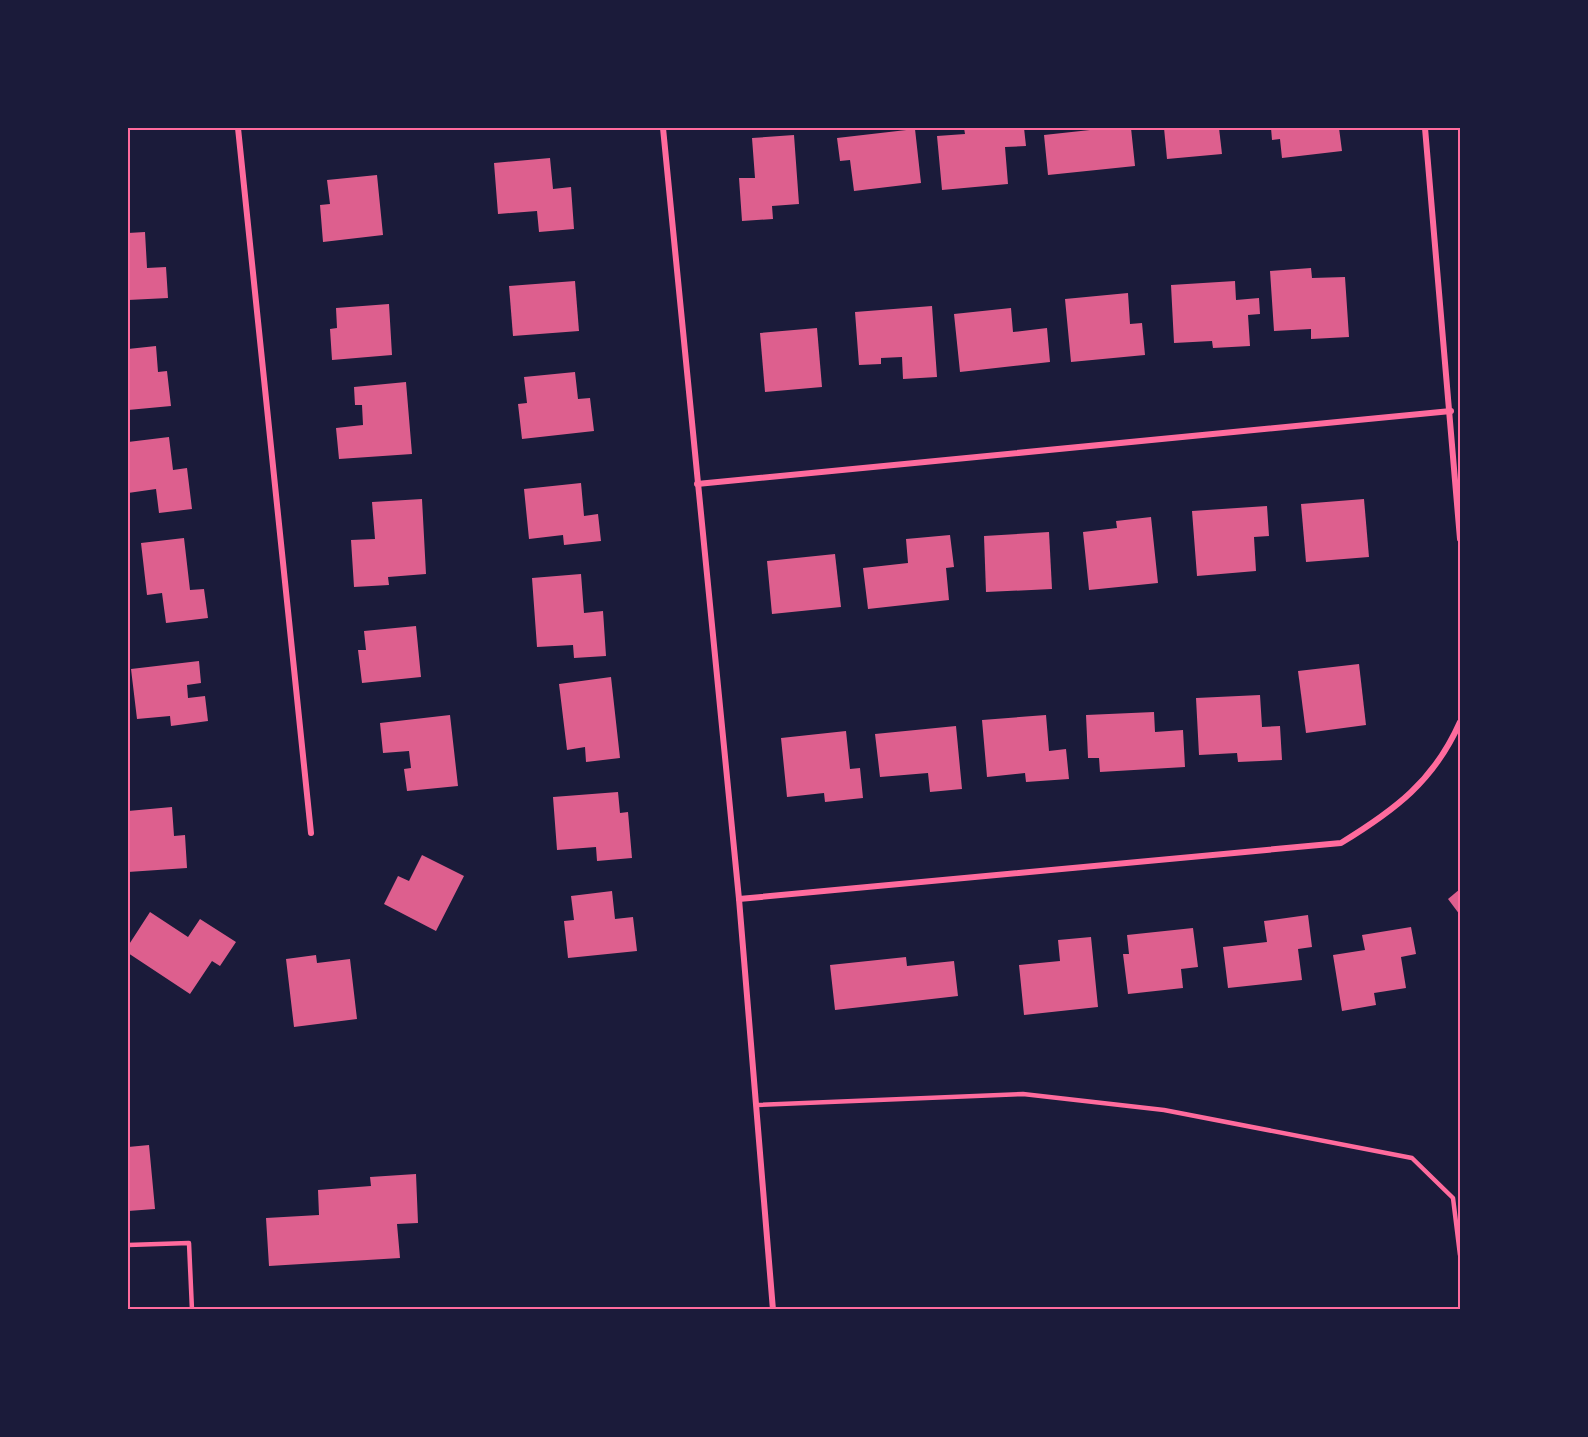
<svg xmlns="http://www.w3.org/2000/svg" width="1588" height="1437" font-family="'Alegreya Sans',sans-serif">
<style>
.building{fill:#dd5f8e}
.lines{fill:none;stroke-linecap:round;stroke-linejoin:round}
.service{stroke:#ff6b9d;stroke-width:4.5}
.minor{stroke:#ff6b9d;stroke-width:6}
.neatline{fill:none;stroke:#ff6b9d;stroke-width:2}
</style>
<rect width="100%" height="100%" fill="#1b1b3a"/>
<g class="building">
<polygon points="964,128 1024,128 1026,146 1005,147 1008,184 942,190 937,136 965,134"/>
<polygon points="1090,128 1131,128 1135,166 1048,175 1044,135 1090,130"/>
<polygon points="1164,128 1219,128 1222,154 1167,159"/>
<polygon points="1271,128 1339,128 1342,151 1282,158 1280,139 1272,140"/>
<polygon points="915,129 921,183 854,191 850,160 840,161 837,138"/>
<polygon points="794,135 799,204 772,206 773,219 742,221 739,178 755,178 752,138"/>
<polygon points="550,158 553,189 571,187 574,229 539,232 537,211 498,214 494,163"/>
<polygon points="377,175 383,235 323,242 320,205 330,204 327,180"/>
<polygon points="145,232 147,268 166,267 168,298 128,300 128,233"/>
<polygon points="1311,268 1312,278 1345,277 1349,337 1311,339 1311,329 1274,331 1270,271"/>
<polygon points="575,281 579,331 513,336 509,286"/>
<polygon points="1235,281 1236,300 1259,298 1260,314 1248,315 1250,346 1213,348 1212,341 1174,343 1171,285"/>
<polygon points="1128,293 1130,324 1142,323 1145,355 1071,362 1065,299"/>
<polygon points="389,304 392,355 332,360 330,329 337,328 336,308"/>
<polygon points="932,306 937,377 903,379 902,357 881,358 881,364 859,365 855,312"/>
<polygon points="1011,308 1013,332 1047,328 1050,362 960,372 954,314"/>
<polygon points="817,328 822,387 765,392 760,333"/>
<polygon points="156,346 158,372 167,371 171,406 128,410 128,349"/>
<polygon points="575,372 578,399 590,398 594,431 522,439 518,404 527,403 524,377"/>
<polygon points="406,382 412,454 339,459 336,428 363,425 362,405 355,405 354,387"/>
<polygon points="169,437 173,470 187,468 192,509 159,513 156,489 128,493 128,442"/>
<polygon points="581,483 584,516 598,514 601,541 564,545 563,535 529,539 524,489"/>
<polygon points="422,499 426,574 388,577 389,585 354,587 351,540 375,539 372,502"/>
<polygon points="1364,499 1369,557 1306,562 1301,504"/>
<polygon points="1267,506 1269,536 1254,537 1256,571 1197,576 1192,511"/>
<polygon points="1151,517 1158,583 1089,590 1083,532 1117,528 1116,521"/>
<polygon points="1049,532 1052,589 986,592 984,536"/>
<polygon points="950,535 954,567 946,568 949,600 868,609 863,568 908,563 906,539"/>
<polygon points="184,538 190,590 204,589 208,618 166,623 162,593 147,595 141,543"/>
<polygon points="835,554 841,607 772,614 767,561"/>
<polygon points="581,574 584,613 603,611 606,656 574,658 573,645 537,647 532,578"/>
<polygon points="416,626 421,677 362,683 358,650 366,650 364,631"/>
<polygon points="199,661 201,683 187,685 188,698 205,696 208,721 171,726 170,716 137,719 131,669"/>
<polygon points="1359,664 1366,725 1306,733 1298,671"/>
<polygon points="611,677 620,758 586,762 585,747 567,750 559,684"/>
<polygon points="1260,695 1262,727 1280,726 1282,760 1238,762 1237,753 1199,755 1196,698"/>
<polygon points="1154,712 1155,732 1183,730 1185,767 1100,772 1099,758 1088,758 1086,715"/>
<polygon points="450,715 458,786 407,791 404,769 411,768 409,751 383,753 380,723"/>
<polygon points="1046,715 1049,751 1066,749 1069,779 1026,782 1025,773 987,777 982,720"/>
<polygon points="956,726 962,789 930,792 928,773 880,777 875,734"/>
<polygon points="846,731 850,769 860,768 863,798 825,802 824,793 787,797 781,738"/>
<polygon points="618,792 620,813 628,812 632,858 597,861 596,847 557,850 553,797"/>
<polygon points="172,807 174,836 185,835 187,868 128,872 128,811"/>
<polygon points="422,855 464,876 436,931 384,904 398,876 409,881"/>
<polygon points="1460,889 1460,915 1448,899"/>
<polygon points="612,891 615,919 633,917 637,951 568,958 564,921 574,920 571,896"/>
<polygon points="150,912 188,937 200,919 236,942 220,966 212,961 190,994 128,953 128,946"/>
<polygon points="1308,915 1312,947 1298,949 1302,980 1228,988 1223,947 1267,942 1264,921"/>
<polygon points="1411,927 1416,954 1401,957 1406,988 1374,993 1376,1005 1342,1011 1333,955 1365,950 1362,935"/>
<polygon points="1193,928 1198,967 1181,969 1183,988 1128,994 1123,954 1129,954 1127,935"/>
<polygon points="1091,937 1098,1007 1024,1015 1019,965 1060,961 1058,940"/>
<polygon points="316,955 317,963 350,959 357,1019 294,1027 286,959"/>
<polygon points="906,957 907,966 954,961 958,996 835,1010 830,965"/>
<polygon points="149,1145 155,1209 128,1211 128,1147"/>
<polygon points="416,1174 418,1223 397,1224 400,1258 269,1266 266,1218 319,1215 318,1190 371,1186 370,1177"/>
</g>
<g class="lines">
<g class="service">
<polyline points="756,1105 1023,1094 1164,1110 1412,1158 1453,1198 1460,1255"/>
<polyline points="128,1245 189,1243 192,1310"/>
</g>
<g class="minor">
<polyline points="238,128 311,833"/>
<polyline points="663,128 739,899 773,1310"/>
<polyline points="1425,128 1460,539"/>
<polyline points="697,484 1451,411"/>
<path d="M739,899L1341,843C1395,810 1434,781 1460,722"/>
</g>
</g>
<rect width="1588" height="1437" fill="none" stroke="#1b1b3a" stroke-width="258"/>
<rect x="129" y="129" width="1330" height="1179" class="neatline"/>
</svg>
